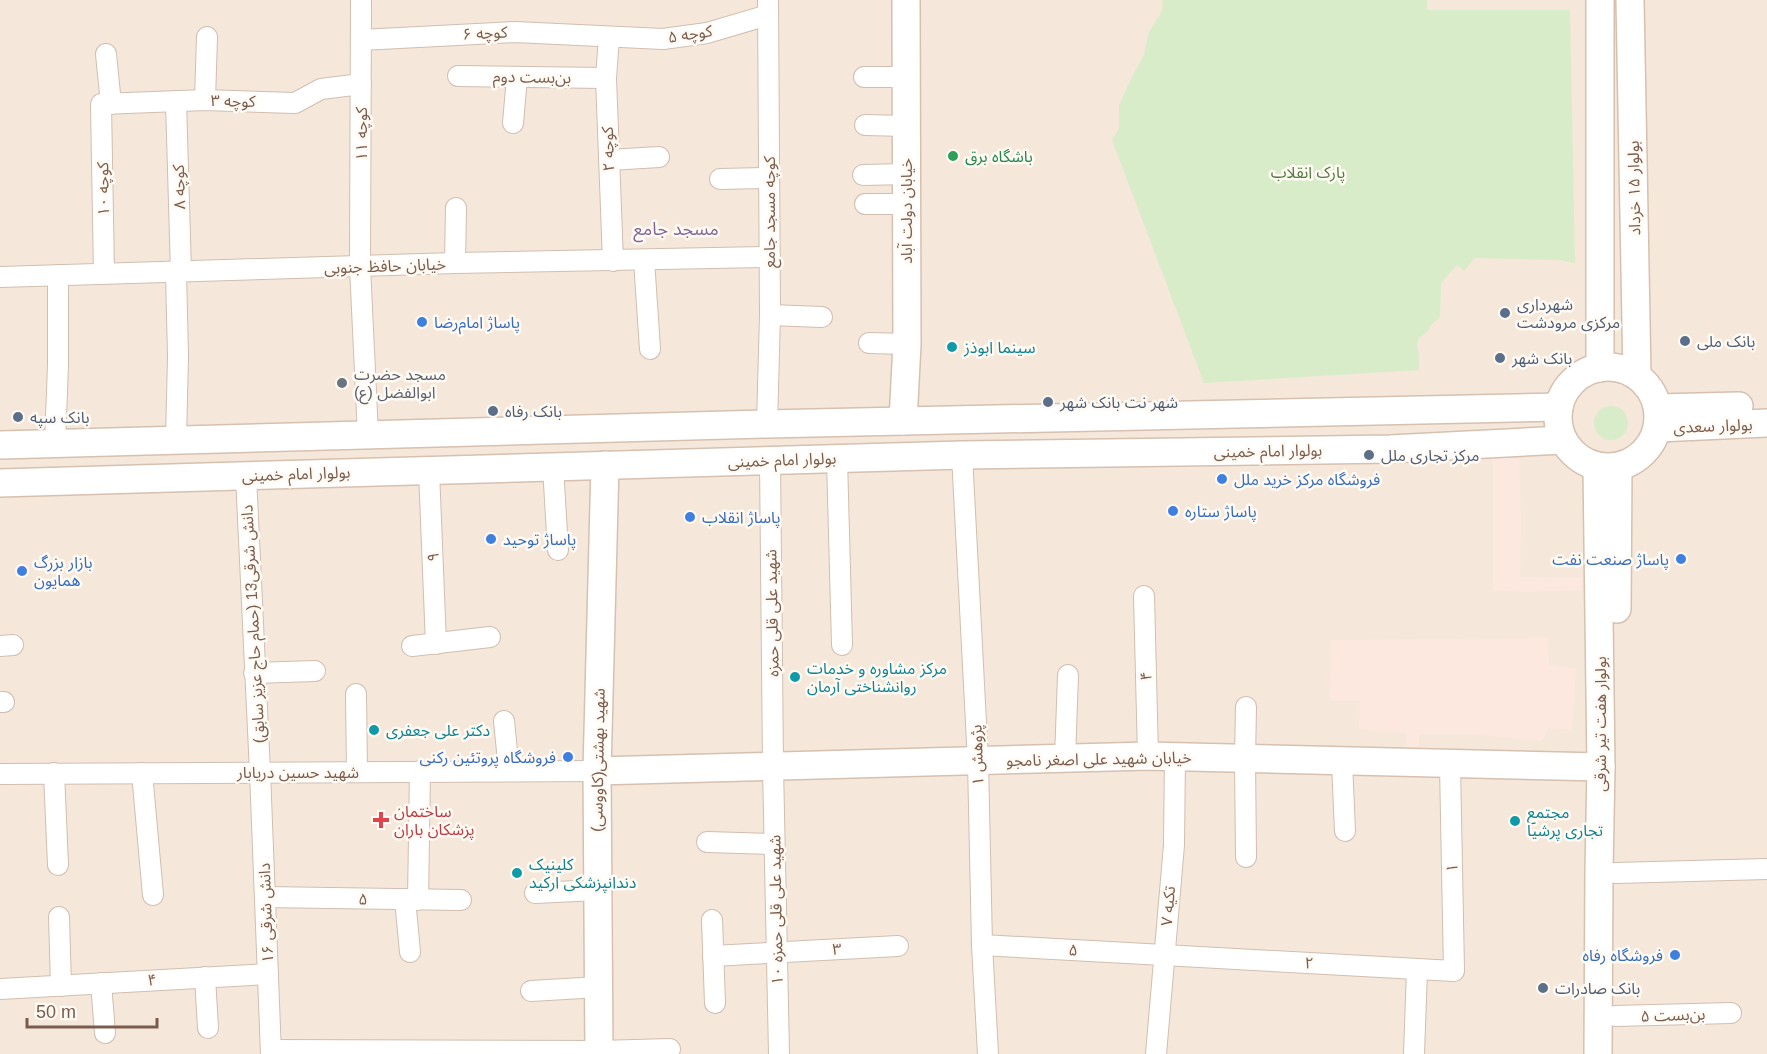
<svg xmlns="http://www.w3.org/2000/svg" width="1767" height="1054" font-family="Helvetica,'Noto Sans Arabic',sans-serif">
<style>
.residential{fill:#f5e8da}
.commercial{fill:#fde8e0}
.green{fill:#d8ecc9}
.lines{fill:none;stroke-linecap:round;stroke-linejoin:round}
.street-casing{stroke:#d1beb0;stroke-width:22}
.secondary-casing{stroke:#d6c0b0;stroke-width:30}
.street{stroke:#fff;stroke-width:20}
.secondary{stroke:#fff;stroke-width:27}
.leisure-dot{fill:#2e9e5b;stroke:#fffaf3;stroke-width:2}
.service-dot{fill:#5c6f8a;stroke:#fffaf3;stroke-width:2}
.shop-dot{fill:#3f7fe0;stroke:#fffaf3;stroke-width:2}
.culture-dot{fill:#0f9aa8;stroke:#fffaf3;stroke-width:2}
.worship-dot{fill:#6b7280;stroke:#fffaf3;stroke-width:2}
.health-dot{fill:#e0444e;stroke:#fffaf3;stroke-width:2}
.labels{text-anchor:middle;dominant-baseline:central;stroke-width:5;stroke-linejoin:round;paint-order:stroke}
.street-label{font-size:16px;fill:#7a5c4d;stroke:#fffaf3}
.leisure-label{font-size:16px;fill:#27864d;stroke:#fffaf3;text-anchor:start}
.park-label{font-size:16px;fill:#537a41;stroke:#fffaf3}
.service-label{font-size:16px;fill:#4e5e75;stroke:#fffaf3;text-anchor:start}
.shop-label{font-size:16px;fill:#366cbe;stroke:#fffaf3;text-anchor:start}
.culture-label{font-size:16px;fill:#0d838f;stroke:#fffaf3;text-anchor:start}
.worship-label{font-size:16px;fill:#5b616d;stroke:#fffaf3;text-anchor:start}
.health-label{font-size:16px;fill:#be3a42;stroke:#fffaf3;text-anchor:start}
.neighbourhood-label{font-size:18px;fill:#846695;stroke:#fffaf3}
</style>
<rect width="100%" height="100%" fill="#fdf6ec"/>
<rect class="residential" x="0" y="0" width="1767" height="1054"/>
<g class="commercial">
<polygon points="1493,458 1519,459 1521,524 1520,577 1582,578 1582,590 1524,592 1493,590"/>
<polygon points="1548,638 1549,665 1576,668 1572,730 1548,728 1542,741 1472,734 1419,734 1419,750 1407,751 1406,733 1359,729 1360,701 1330,701 1331,640"/>
</g>
<g class="green">
<polygon points="1162,0 1427,0 1427,10 1570,10 1575,263 1560,260 1475,258 1464,271 1457,265 1441,283 1440,317 1431,325 1427,332 1419,338 1417,345 1419,355 1419,370 1204,383 1112,140 1119,128 1119,105 1133,75 1144,55 1149,32 1161,13 1163,6"/>
<circle cx="1611" cy="423" r="17"/>
</g>
<g class="lines">
<g class="street-casing">
<g id="street">
<polyline points="361,0 360,267 368,435"/>
<polyline points="609,37 606,78 613,261"/>
<polyline points="361,40 515,32 663,39 707,33 768,15"/>
<polyline points="106,54 111,104"/>
<polyline points="458,76 606,78"/>
<polyline points="864,77 906,77"/>
<polyline points="205,100 207,37"/>
<polyline points="176,101 181,272"/>
<polyline points="513,123 517,77"/>
<polyline points="865,125 906,126"/>
<polyline points="609,160 659,157"/>
<polyline points="863,175 906,174"/>
<polyline points="720,179 769,178"/>
<polyline points="865,204 906,204"/>
<polyline points="644,260 650,349"/>
<polyline points="455,263 456,208"/>
<polyline points="104,274 101,104 205,100 295,103 321,89 361,84"/>
<polyline points="0,277 455,263 770,257"/>
<polyline points="770,315 822,317"/>
<polyline points="869,343 907,344"/>
<polyline points="767,424 770,315 768,0"/>
<polyline points="176,440 178,357 176,272"/>
<polyline points="55,443 58,365 58,275"/>
<polyline points="962,455 978,761 982,945 988,1054"/>
<polyline points="837,459 842,645"/>
<polyline points="770,461 773,766 779,1054"/>
<polyline points="553,467 558,550"/>
<polyline points="429,471 436,644"/>
<polyline points="246,476 260,772 271,1054"/>
<polyline points="1144,596 1148,756"/>
<polyline points="0,646 13,645"/>
<polyline points="412,646 490,637"/>
<polyline points="254,673 315,671"/>
<polyline points="356,694 357,772"/>
<polyline points="0,702 4,702"/>
<polyline points="1246,707 1245,759 1246,857"/>
<polyline points="504,721 509,771"/>
<polyline points="1065,759 1068,675"/>
<polyline points="1342,762 1345,831"/>
<polyline points="54,773 58,865"/>
<polyline points="142,773 153,895"/>
<polyline points="0,774 597,771"/>
<polyline points="707,842 774,844"/>
<polyline points="1615,873 1767,869"/>
<polyline points="535,893 598,890"/>
<polyline points="265,897 461,900"/>
<polyline points="405,899 410,952"/>
<polyline points="418,900 420,771"/>
<polyline points="59,917 61,986"/>
<polyline points="712,920 715,1003"/>
<polyline points="982,945 1454,971 1450,765"/>
<polyline points="713,956 898,946"/>
<polyline points="205,977 208,1028"/>
<polyline points="101,983 105,1033"/>
<polyline points="0,989 268,974"/>
<polyline points="531,991 599,987"/>
<polyline points="1615,1016 1731,1013"/>
<polyline points="271,1050 599,1051 670,1049"/>
<polyline points="1156,1054 1174,845 1175,757"/>
<polyline points="1414,1054 1417,970"/>
</g>
</g>
<g class="secondary-casing">
<g id="secondary">
<polyline points="1600,0 1600,368"/>
<polyline points="1630,0 1637,376"/>
<circle cx="1608" cy="417" r="50"/>
<polyline points="1658,408 1739,406"/>
<polyline points="903,421 907,344 906,0"/>
<polyline points="1658,428 1767,423"/>
<polyline points="0,445 767,424 1559,407"/>
<polyline points="1597,467 1601,767 1599,871 1598,1054"/>
<polyline points="0,483 962,455 1390,449 1563,440"/>
<polyline points="1617,609 1618,467"/>
<polyline points="597,771 1148,756 1601,767"/>
<polyline points="599,1054 597,771 605,465"/>
</g>
</g>
<use href="#street" class="street"/>
<use href="#secondary" class="secondary"/>
</g>
<circle class="leisure-dot" cx="953" cy="156" r="6"/>
<g class="service-dot">
<circle cx="1505" cy="313" r="6"/>
<circle cx="1685" cy="341" r="6"/>
<circle cx="1500" cy="358" r="6"/>
<circle cx="1048" cy="402" r="6"/>
<circle cx="493" cy="411" r="6"/>
<circle cx="18" cy="417" r="6"/>
<circle cx="1369" cy="455" r="6"/>
<circle cx="1543" cy="988" r="6"/>
</g>
<g class="shop-dot">
<circle cx="422" cy="322" r="6"/>
<circle cx="1222" cy="479" r="6"/>
<circle cx="1173" cy="511" r="6"/>
<circle cx="690" cy="517" r="6"/>
<circle cx="491" cy="539" r="6"/>
<circle cx="1681" cy="559" r="6"/>
<circle cx="22" cy="571" r="6"/>
<circle cx="568" cy="757" r="6"/>
<circle cx="1675" cy="955" r="6"/>
</g>
<g class="culture-dot">
<circle cx="952" cy="347" r="6"/>
<circle cx="795" cy="677" r="6"/>
<circle cx="374" cy="730" r="6"/>
<circle cx="1515" cy="821" r="6"/>
<circle cx="517" cy="873" r="6"/>
</g>
<circle class="worship-dot" cx="342" cy="383" r="6"/>
<path class="health-dot" d="M378 811h6v6h6v6h-6v6h-6v-6h-6v-6h6z"/>
<g class="labels">
<g class="street-label">
<text transform="translate(485 33) rotate(-3)">کوچه ۶</text>
<text transform="translate(690 34) rotate(-9)">کوچه ۵</text>
<text transform="translate(532 77) rotate(1)">بن‌بست دوم</text>
<text transform="translate(233 101) rotate(1)">کوچه ۳</text>
<text transform="translate(361 134) rotate(-90)">کوچه ۱۱</text>
<text transform="translate(608 149) rotate(-92)">کوچه ۲</text>
<text transform="translate(179 187) rotate(-92)">کوچه ۸</text>
<text transform="translate(1634 188) rotate(-91)">بولوار ۱۵ خرداد</text>
<text transform="translate(103 189) rotate(-91)">کوچه ۱۰</text>
<text transform="translate(906 211) rotate(-90)">خیابان دولت آباد</text>
<text transform="translate(769 212) rotate(-90)">کوچه مسجد جامع</text>
<text transform="translate(385 266) rotate(-2)">خیابان حافظ جنوبی</text>
<text transform="translate(1713 426) rotate(-2)">بولوار سعدی</text>
<text transform="translate(1268 451) rotate(-1)">بولوار امام خمینی</text>
<text transform="translate(782 460) rotate(-2)">بولوار امام خمینی</text>
<text transform="translate(296 474) rotate(-2)">بولوار امام خمینی</text>
<text transform="translate(433 557) rotate(-92)">۹</text>
<text transform="translate(772 613) rotate(-91)">شهید علی قلی حمزه</text>
<text transform="translate(253 624) rotate(-93)">دانش شرقی13 (حمام حاج عزیز سابق)</text>
<text transform="translate(1146 676) rotate(-91)">۴</text>
<text transform="translate(1600 724) rotate(-90)">بولوار هفت تیر شرقی</text>
<text transform="translate(977 755) rotate(-92)">پژوهش ۱</text>
<text transform="translate(1099 759) rotate(-1)">خیابان شهید علی اصغر نامجو</text>
<text transform="translate(598 760) rotate(-89)">شهید بهشتی(کاووسی)</text>
<text x="298" y="772">شهید حسین دریابار</text>
<text transform="translate(1452 868) rotate(-91)">۱</text>
<text transform="translate(363 899) rotate(1)">۵</text>
<text transform="translate(1168 906) rotate(-85)">تکیه ۷</text>
<text transform="translate(776 910) rotate(-91)">شهید علی قلی حمزه ۱۰</text>
<text transform="translate(266 913) rotate(-92)">دانش شرقی ۱۶</text>
<text transform="translate(837 949) rotate(-2)">۳</text>
<text transform="translate(1073 950) rotate(3)">۵</text>
<text transform="translate(1309 963) rotate(3)">۲</text>
<text transform="translate(152 980) rotate(-3)">۴</text>
<text transform="translate(1673 1015) rotate(-2)">بن‌بست ۵</text>
</g>
<g class="leisure-label">
<text x="965" y="156">باشگاه برق</text>
</g>
<g class="park-label">
<text x="1308" y="172">پارک انقلاب</text>
</g>
<g class="service-label">
<text x="1517" y="304">شهرداری<tspan x="1517" dy="18">مرکزی مرودشت</tspan></text>
<text x="1697" y="341">بانک ملی</text>
<text x="1512" y="358">بانک شهر</text>
<text x="1060" y="402">شهر نت بانک شهر</text>
<text x="505" y="411">بانک رفاه</text>
<text x="30" y="417">بانک سپه</text>
<text x="1381" y="455">مرکز تجاری ملل</text>
<text x="1555" y="988">بانک صادرات</text>
</g>
<g class="shop-label">
<text x="434" y="322">پاساژ امام‌رضا</text>
<text x="1234" y="479">فروشگاه مرکز خرید ملل</text>
<text x="1185" y="511">پاساژ ستاره</text>
<text x="702" y="517">پاساژ انقلاب</text>
<text x="503" y="539">پاساژ توحید</text>
<text x="1669" y="559" text-anchor="end">پاساژ صنعت نفت</text>
<text x="34" y="562">بازار بزرگ<tspan x="34" dy="18">همایون</tspan></text>
<text x="556" y="757" text-anchor="end">فروشگاه پروتئین رکنی</text>
<text x="1663" y="955" text-anchor="end">فروشگاه رفاه</text>
</g>
<g class="culture-label">
<text x="964" y="347">سینما ابوذز</text>
<text x="807" y="668">مرکز مشاوره و خدمات<tspan x="807" dy="18">روانشناختی آرمان</tspan></text>
<text x="386" y="730">دکتر علی جعفری</text>
<text x="1527" y="812">مجتمع<tspan x="1527" dy="18">تجاری پرشیا</tspan></text>
<text x="529" y="864">کلینیک<tspan x="529" dy="18">دندانپزشکی ارکید</tspan></text>
</g>
<g class="worship-label">
<text x="354" y="374">مسجد حضرت<tspan x="354" dy="18">ابوالفضل (ع)</tspan></text>
</g>
<g class="health-label">
<text x="394" y="811">ساختمان<tspan x="394" dy="18">پزشکان باران</tspan></text>
</g>
<g class="neighbourhood-label">
<text x="676" y="229">مسجد جامع</text>
</g>
</g>
<path d="M27 1018v9h130v-9" fill="none" stroke="#7a5c4d" stroke-width="3"/>
<text x="36" y="1018" font-size="18" fill="#7a5c4d" stroke="#fffaf3" stroke-width="4.5" paint-order="stroke">50 m</text>
</svg>
